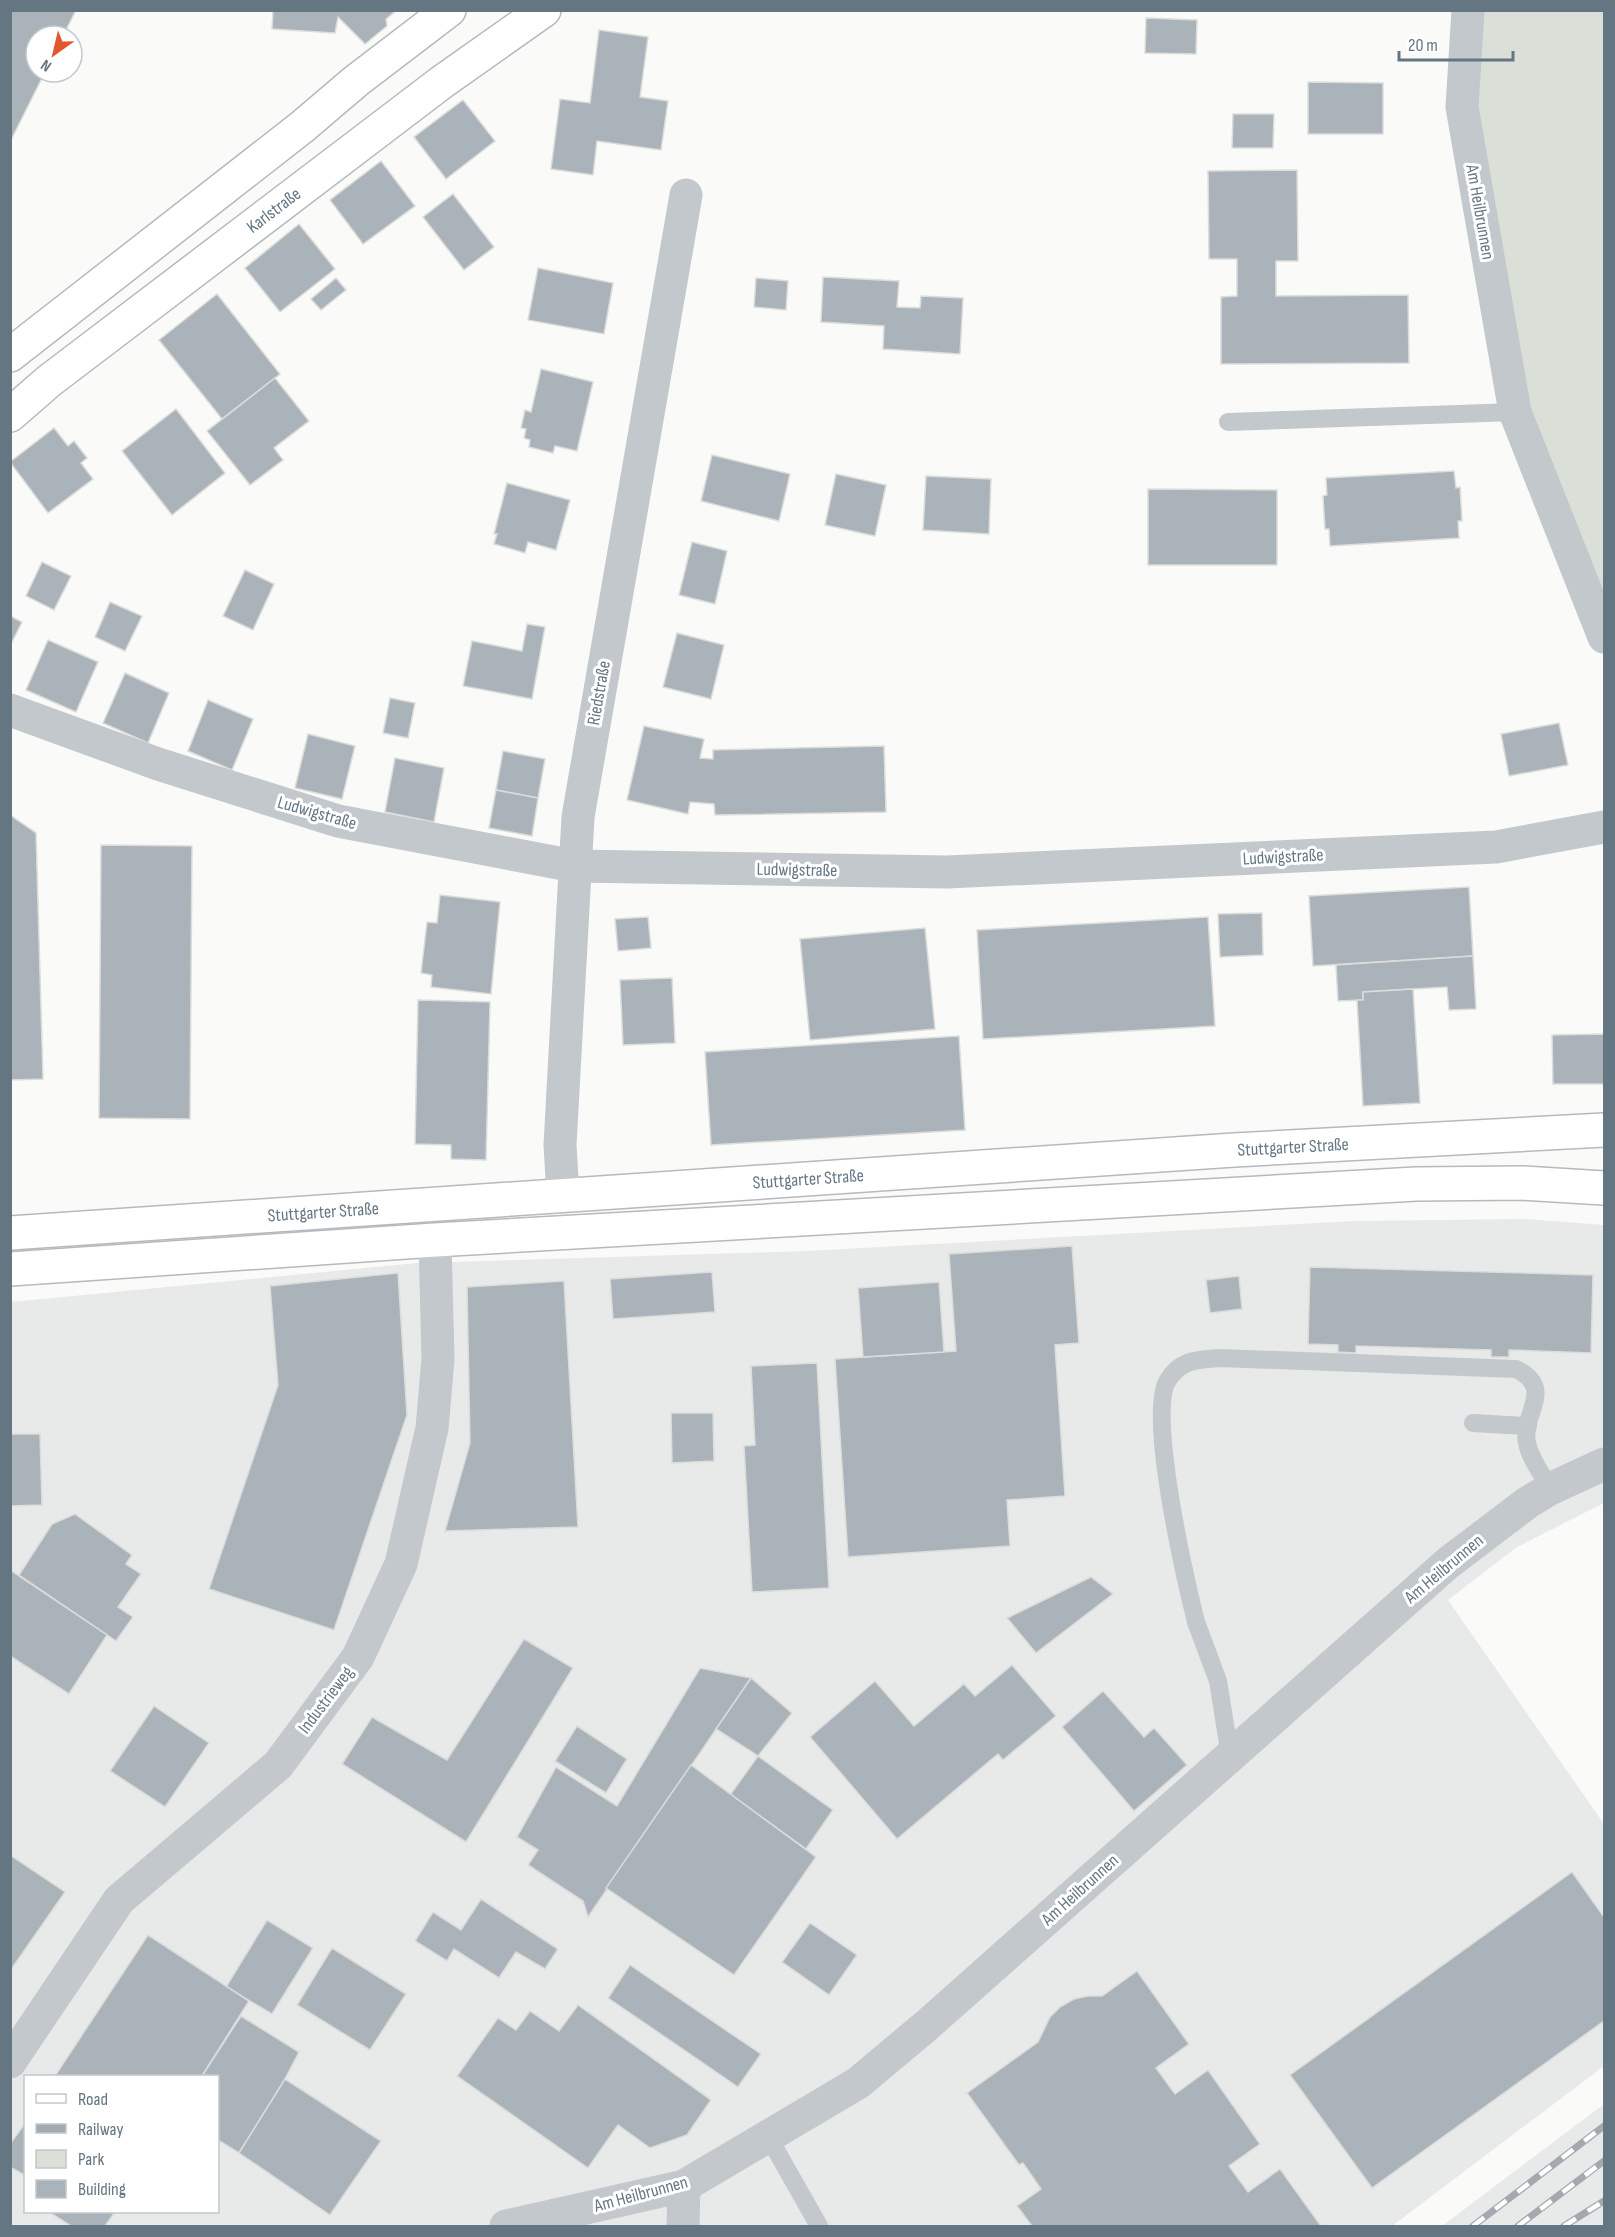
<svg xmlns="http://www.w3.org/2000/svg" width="1615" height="2237" font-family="'Sofia Sans Condensed',sans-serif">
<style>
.built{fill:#e8e9e9;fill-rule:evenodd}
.green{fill:#dadfd7}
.building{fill:#aab3b9;stroke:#dcdcda;stroke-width:1.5}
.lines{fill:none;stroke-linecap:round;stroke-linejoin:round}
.secondary-casing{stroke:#b3babf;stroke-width:36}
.primary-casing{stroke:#b5babe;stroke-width:36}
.lane{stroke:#c3c8cc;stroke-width:18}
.street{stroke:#c3c8cc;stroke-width:33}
.secondary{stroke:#fff;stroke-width:33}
.primary{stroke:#fff;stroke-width:33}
.rail-casing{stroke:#a2aab0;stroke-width:7}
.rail{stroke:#fff;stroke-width:4.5;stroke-dasharray:14;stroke-linecap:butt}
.labels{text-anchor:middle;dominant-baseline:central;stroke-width:6;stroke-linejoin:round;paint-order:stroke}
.street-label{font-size:18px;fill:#657683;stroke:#fff}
</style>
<rect width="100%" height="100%" fill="#fafaf8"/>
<g class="built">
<path d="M1526,1219L1604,1225V1503L1517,1547L1448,1600L1604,1824V2066L1392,2226H11V1302L417,1263L807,1251L1354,1221ZM26,2076H218V2212H26Z"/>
<polygon points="1604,2104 1604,2226 1442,2226"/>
</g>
<polygon class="green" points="1480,11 1604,11 1604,603 1528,413 1476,103"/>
<g class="building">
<polygon points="10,10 76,10 63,36 36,36 36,72 45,72 10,142"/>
<polygon points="273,10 397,10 386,19 387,26 365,44 338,17 335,33 272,29"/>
<polygon points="1146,18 1197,20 1196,54 1145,53"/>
<polygon points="599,30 648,37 640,97 668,101 661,150 597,141 593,175 551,169 560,99 590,103"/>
<polygon points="1308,82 1383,83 1383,134 1308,134"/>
<polygon points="463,100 495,141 446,179 414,137"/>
<polygon points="1233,114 1274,114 1273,148 1232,148"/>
<polygon points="381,161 415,206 363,244 330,200"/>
<polygon points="1297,170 1298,261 1276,261 1276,296 1408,295 1409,363 1221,364 1221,297 1237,296 1237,259 1209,259 1208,171"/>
<polygon points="453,194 494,247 464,270 423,217"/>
<polygon points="299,224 335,269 280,312 245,268"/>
<polygon points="538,268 613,283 604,334 528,320"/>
<polygon points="823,277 899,281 897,307 920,308 921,296 963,298 960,354 883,349 884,326 821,322"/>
<polygon points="336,278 346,290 321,310 311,299"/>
<polygon points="756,278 788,281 786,310 754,307"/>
<polygon points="217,294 280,374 222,419 159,340"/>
<polygon points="541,369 593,382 577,451 555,446 553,453 529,447 530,440 524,438 526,429 521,428 525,410 531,412"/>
<polygon points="275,378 309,421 274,448 283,460 250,485 207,431"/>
<polygon points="176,409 225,473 172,515 122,451"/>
<polygon points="54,428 68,446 74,441 87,458 81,463 93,479 48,513 10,462"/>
<polygon points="712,455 790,474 779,521 701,501"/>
<polygon points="1454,471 1456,488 1460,487 1462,521 1458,521 1459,538 1330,546 1329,529 1325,529 1323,496 1327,495 1326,478"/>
<polygon points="836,474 886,485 875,536 825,525"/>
<polygon points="926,476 991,479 989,534 923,530"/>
<polygon points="507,483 570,500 556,550 528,542 525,553 494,544 497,534 494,534"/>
<polygon points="1148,489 1277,490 1277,565 1148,565"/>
<polygon points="692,542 727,551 715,604 679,595"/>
<polygon points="42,562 71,576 54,610 26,596"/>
<polygon points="245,570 274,584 253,630 223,616"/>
<polygon points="110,602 142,616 125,651 95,637"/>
<polygon points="10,616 22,622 10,646"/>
<polygon points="527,624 545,627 532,699 463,686 472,641 522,651"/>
<polygon points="677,633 724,645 711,699 663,687"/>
<polygon points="48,640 98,662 76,712 26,690"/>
<polygon points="125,673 169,693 148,743 103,723"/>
<polygon points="390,698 415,703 408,738 383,733"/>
<polygon points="208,700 253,719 232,770 188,751"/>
<polygon points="1559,723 1568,765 1509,776 1501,734"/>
<polygon points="644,726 704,739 700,758 713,759 713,750 884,746 886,812 715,815 714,804 690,802 688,814 627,800"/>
<polygon points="308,734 355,746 342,799 295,788"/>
<polygon points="503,751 545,759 538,798 496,790"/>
<polygon points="395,758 444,768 434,822 385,812"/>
<polygon points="496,790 538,798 532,836 489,828"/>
<polygon points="10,815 36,833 43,1079 10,1080"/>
<polygon points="101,845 192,846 190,1119 99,1118"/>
<polygon points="1469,887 1473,956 1313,966 1309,896"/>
<polygon points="440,895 500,902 491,994 431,987 432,975 421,973 427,922 437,923"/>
<polygon points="1262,913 1263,955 1220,957 1218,914"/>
<polygon points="648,917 651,948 618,951 615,919"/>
<polygon points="1208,917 1215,1026 983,1039 977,930"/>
<polygon points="925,928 935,1029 810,1040 800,939"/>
<polygon points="1473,956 1476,1009 1449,1010 1447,987 1363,992 1363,1000 1338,1001 1336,965"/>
<polygon points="672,978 675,1043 623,1045 620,980"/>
<polygon points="1413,989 1420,1103 1363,1106 1357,1000 1363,1000 1363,992"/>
<polygon points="418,1000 490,1002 486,1160 451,1159 451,1145 415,1144"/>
<polygon points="1604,1034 1604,1084 1553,1084 1552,1035"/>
<polygon points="959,1036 965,1130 711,1145 705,1052"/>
<polygon points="1072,1246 1079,1343 1055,1345 1065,1496 1007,1500 1010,1546 848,1557 835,1359 956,1351 949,1254"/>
<polygon points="1310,1267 1593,1275 1591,1353 1509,1350 1509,1357 1491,1357 1491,1350 1356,1346 1356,1353 1338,1352 1338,1345 1308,1344"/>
<polygon points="712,1272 715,1312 613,1319 610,1279"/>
<polygon points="398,1273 407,1415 334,1630 209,1589 278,1385 270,1286"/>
<polygon points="1239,1276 1242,1309 1210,1313 1206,1280"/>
<polygon points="564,1281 578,1527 445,1531 470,1443 467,1287"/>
<polygon points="939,1282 944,1352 863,1357 858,1288"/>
<polygon points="817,1363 829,1588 752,1592 744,1446 755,1445 751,1366"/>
<polygon points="671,1413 713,1413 714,1461 672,1463"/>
<polygon points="10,1434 40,1434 42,1505 10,1506"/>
<polygon points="75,1514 132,1555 126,1564 141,1574 118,1607 133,1617 116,1641 19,1575 52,1524"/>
<polygon points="10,1570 107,1635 69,1694 10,1656"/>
<polygon points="1091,1577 1113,1594 1036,1653 1007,1618"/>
<polygon points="524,1639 573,1668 466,1842 342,1764 372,1717 447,1760"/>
<polygon points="1012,1665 1056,1716 1003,1760 998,1754 897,1839 810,1737 875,1681 914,1726 964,1684 975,1696"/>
<polygon points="700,1668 751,1678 588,1917 583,1901 528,1865 538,1850 517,1837 556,1767 617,1806"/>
<polygon points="751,1678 792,1713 758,1756 716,1729"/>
<polygon points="1103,1691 1144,1737 1154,1728 1187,1765 1134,1811 1062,1727"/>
<polygon points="154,1706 209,1743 165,1807 110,1771"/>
<polygon points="577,1726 627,1759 606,1793 555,1761"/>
<polygon points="758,1756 833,1810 806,1849 730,1795"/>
<polygon points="691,1765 816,1857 734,1975 606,1888"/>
<polygon points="10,1855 65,1892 10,1971"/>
<polygon points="1572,1872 1604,1917 1604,2021 1372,2188 1290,2075"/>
<polygon points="481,1899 558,1949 545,1969 516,1952 499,1978 454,1949 447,1961 415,1941 433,1912 461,1930"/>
<polygon points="267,1920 313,1948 272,2014 226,1987"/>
<polygon points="810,1923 857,1955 829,1995 782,1962"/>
<polygon points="148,1935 249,2001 202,2076 55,2076"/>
<polygon points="332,1948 406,1994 370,2050 297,2005"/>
<polygon points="630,1965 761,2054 738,2087 608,1998"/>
<polygon points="1137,1971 1189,2044 1156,2068 1175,2094 1208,2070 1260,2144 1229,2166 1248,2192 1280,2169 1321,2226 1032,2226 1017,2206 1041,2189 1023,2163 1019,2165 967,2093 1038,2042 1050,2017 1060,2007 1074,1999 1088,1996 1102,1996"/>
<polygon points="578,2005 711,2100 687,2135 650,2148 618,2125 588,2168 457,2076 498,2018 516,2030 530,2011 559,2031"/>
<polygon points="241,2016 299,2052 285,2079 239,2153 218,2140 218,2076 202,2076"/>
<polygon points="285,2079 381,2141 330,2215 239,2153"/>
<polygon points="26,2122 26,2176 10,2167 10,2144"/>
<polygon points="49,2212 115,2212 105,2226 71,2226"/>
</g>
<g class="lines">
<g class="secondary-casing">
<g id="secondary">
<polyline points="10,355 302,127 356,81 449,10"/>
<path id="s1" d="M10,415L49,381L442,82L544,10"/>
</g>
</g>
<g class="primary-casing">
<g id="primary">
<path id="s2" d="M10,1233L1234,1150L1604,1130"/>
<polyline points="10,1269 435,1240 1416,1184 1522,1183 1604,1188"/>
</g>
</g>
<g class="lane">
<polyline points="1228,422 1515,412"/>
<polyline points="1473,1423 1528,1426"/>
<path d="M1230,1756L1218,1681L1196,1622L1190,1597C1181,1558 1148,1409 1168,1380C1181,1359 1198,1360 1220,1358L1516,1369C1556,1389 1521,1413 1527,1443C1530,1459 1543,1475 1550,1489"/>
<polyline points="768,2136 819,2226"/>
</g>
<g class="street">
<polyline points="1468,10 1462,107 1515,412 1604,637"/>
<polyline points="10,710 158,764 338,821 574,866 947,872 1496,847 1604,827"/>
<polyline points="563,1195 560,1145 578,817 686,195"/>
<polyline points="10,2062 119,1900 278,1765 358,1657 401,1564 432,1428 438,1359 435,1240"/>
<polyline points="506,2226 684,2186 858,2083 926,2026 1448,1563 1527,1503 1550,1489 1604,1464"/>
<polyline points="683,2226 684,2186"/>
</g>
<use href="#secondary" class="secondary"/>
<use href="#primary" class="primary"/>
<g class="rail-casing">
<g id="rail">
<polyline points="1473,2226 1604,2126"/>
<polyline points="1518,2226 1604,2161"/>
<polyline points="1564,2226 1604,2201"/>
</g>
</g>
<use href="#rail" class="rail"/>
</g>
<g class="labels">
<g class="street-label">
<text stroke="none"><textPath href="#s1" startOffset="334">Karlstraße</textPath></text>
<text transform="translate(1480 212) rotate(80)">Am Heilbrunnen</text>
<text transform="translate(599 693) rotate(-80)">Riedstraße</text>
<text transform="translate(317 813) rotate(16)">Ludwigstraße</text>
<text transform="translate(1283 857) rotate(-3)">Ludwigstraße</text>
<text transform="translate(797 870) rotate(1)">Ludwigstraße</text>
<text stroke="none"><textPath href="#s2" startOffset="1286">Stuttgarter Straße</textPath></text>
<text stroke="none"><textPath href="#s2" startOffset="800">Stuttgarter Straße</textPath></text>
<text stroke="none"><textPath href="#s2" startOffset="314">Stuttgarter Straße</textPath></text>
<text transform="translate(1444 1569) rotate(-40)">Am Heilbrunnen</text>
<text transform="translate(326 1700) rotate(-53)">Industrieweg</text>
<text transform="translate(1080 1890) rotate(-42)">Am Heilbrunnen</text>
<text transform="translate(641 2194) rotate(-15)">Am Heilbrunnen</text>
</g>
</g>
<rect width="1615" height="2237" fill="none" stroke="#657683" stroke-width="24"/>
<rect x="24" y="2075" width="195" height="138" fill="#ffffff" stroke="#c1c8cd" stroke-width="1.5"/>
<rect x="36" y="2094" width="30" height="9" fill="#ffffff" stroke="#c1c8cd" stroke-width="1.5"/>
<text x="78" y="2105" font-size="18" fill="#657683">Road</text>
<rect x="36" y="2124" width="30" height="9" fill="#a2aab0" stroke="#c1c8cd" stroke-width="1.5"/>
<text x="78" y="2135" font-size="18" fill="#657683">Railway</text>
<rect x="36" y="2150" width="30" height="18" fill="#dadfd7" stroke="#c1c8cd" stroke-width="1.5"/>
<text x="78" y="2165" font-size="18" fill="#657683">Park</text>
<rect x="36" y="2180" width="30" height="18" fill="#aab3b9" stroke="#c1c8cd" stroke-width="1.5"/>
<text x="78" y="2195" font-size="18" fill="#657683">Building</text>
<g transform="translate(54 54) rotate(214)"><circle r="28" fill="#ffffff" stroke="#c1c8cd" stroke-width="1.5"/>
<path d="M0-4.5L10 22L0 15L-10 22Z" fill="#e4572e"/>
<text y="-9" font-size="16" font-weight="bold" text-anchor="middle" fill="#657683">N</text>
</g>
<path d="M1399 51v9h114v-9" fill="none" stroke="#657683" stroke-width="3"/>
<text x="1408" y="51" font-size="18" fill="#657683" stroke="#ffffff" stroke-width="4.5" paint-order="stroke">20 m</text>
</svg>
